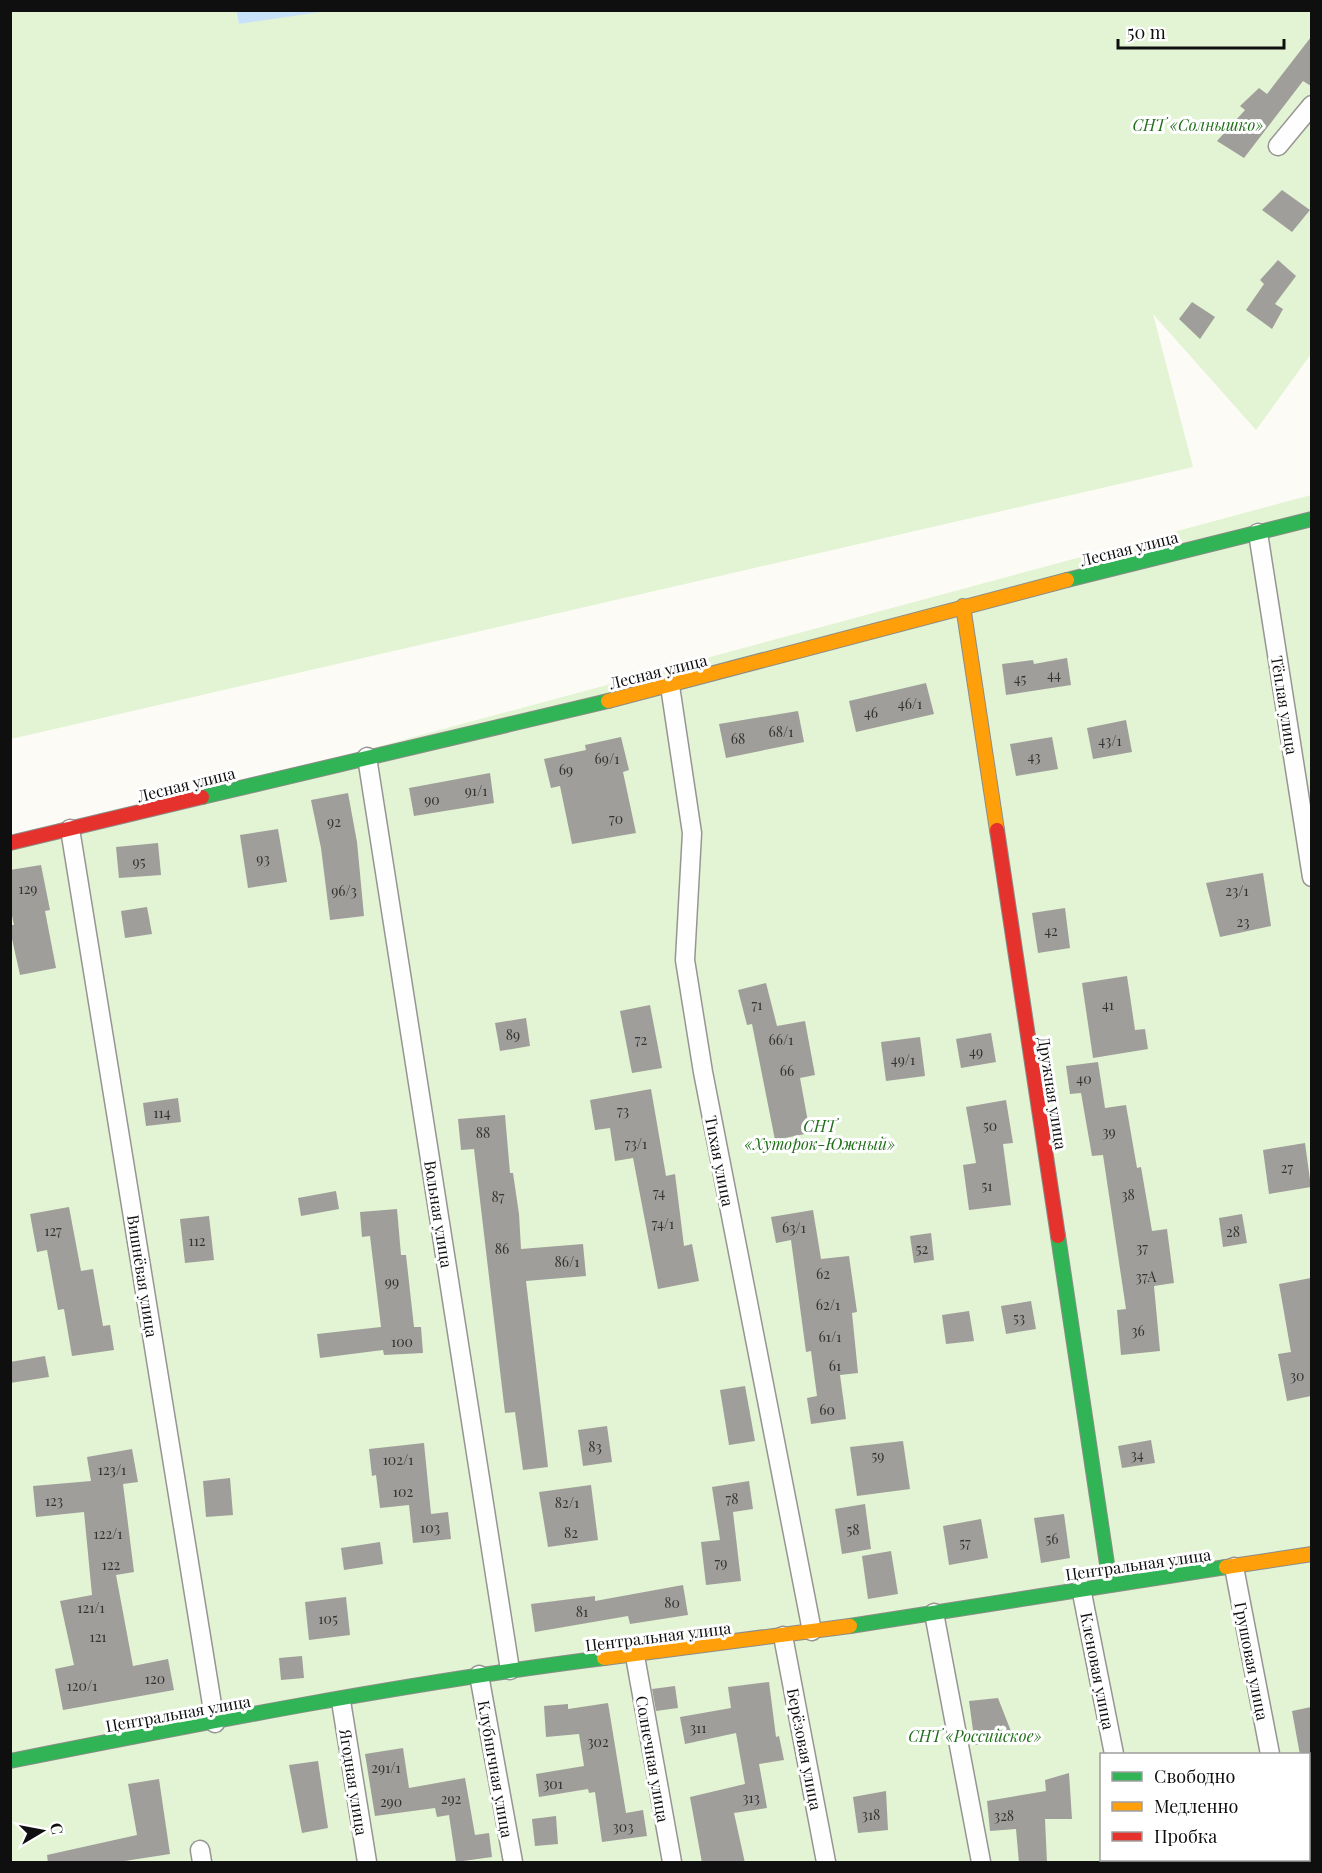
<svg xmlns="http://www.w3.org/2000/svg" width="1322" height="1873" font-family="'Playfair Display',serif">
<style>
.green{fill:#e2f4d3;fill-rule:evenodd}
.water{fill:#c8e2f9}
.building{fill:#a09e9a}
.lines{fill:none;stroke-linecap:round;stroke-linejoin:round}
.street-casing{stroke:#969593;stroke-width:21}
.fast-casing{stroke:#8c8c89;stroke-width:16}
.slow-casing{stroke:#8c8c89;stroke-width:16}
.jam-casing{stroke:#8c8c89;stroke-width:16}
.street{stroke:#fffefe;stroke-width:18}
.fast{stroke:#30b455;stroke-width:14}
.slow{stroke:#ff9f0a;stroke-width:14}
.jam{stroke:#e5322d;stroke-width:14}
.labels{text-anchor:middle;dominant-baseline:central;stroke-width:6;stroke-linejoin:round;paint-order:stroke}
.number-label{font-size:14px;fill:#333332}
.park-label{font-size:16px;font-style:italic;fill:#206e19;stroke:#fff}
.street-label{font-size:16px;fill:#0f0f0f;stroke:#fff}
</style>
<rect width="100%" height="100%" fill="#fcfbf5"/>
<g class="green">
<polygon points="327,10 1311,11 1311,354 1256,430 1153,314 1193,467 11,739 10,11 236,11 239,24"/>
<path d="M1311,495V1862H11L10,846ZM1102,1754H1308V1860H1102Z"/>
</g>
<polygon class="water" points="236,10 327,10 327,11 239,24"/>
<g class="building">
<polygon points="1311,37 1311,86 1303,81 1244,158 1217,141 1245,110 1240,106 1259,88 1267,94"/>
<polygon points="1282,190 1310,210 1292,232 1262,210"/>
<polygon points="1278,260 1296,276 1275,304 1283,309 1272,329 1246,310 1264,284 1260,280"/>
<polygon points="1192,302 1215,317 1200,339 1179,319"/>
<polygon points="1067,658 1071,685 1006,695 1002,664 1033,660 1034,664"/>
<polygon points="926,683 934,714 856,732 849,701"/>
<polygon points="798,711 804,742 726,758 719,724"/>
<polygon points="1126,720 1132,752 1093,759 1087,728"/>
<polygon points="621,737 629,770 623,772 636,833 572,844 560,786 551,788 544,759 586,750 585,745"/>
<polygon points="1052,737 1058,769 1016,776 1010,744"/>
<polygon points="490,773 494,803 414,816 409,788"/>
<polygon points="348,793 357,842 364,916 330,920 321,848 311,800"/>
<polygon points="278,829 287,882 248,888 240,835"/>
<polygon points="158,843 161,875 119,878 116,847"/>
<polygon points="41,865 50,910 45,911 56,968 20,975 10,930 10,925 14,925 10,906 10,870"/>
<polygon points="1263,873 1271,926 1220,937 1206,883"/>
<polygon points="147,907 152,934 125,938 121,911"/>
<polygon points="1065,908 1070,948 1038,953 1032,913"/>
<polygon points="1127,976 1135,1030 1145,1029 1148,1049 1093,1058 1082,983"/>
<polygon points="766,983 777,1026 805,1021 815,1075 800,1078 810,1133 775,1140 752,1024 747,1025 738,990"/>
<polygon points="650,1005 662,1068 632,1073 620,1011"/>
<polygon points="526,1018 530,1046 500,1051 495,1023"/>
<polygon points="991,1033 996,1062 961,1068 956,1039"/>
<polygon points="920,1037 925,1076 886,1081 881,1042"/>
<polygon points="1098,1062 1105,1108 1126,1105 1137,1168 1141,1167 1152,1231 1167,1229 1174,1283 1154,1286 1160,1351 1121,1355 1117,1310 1126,1309 1103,1155 1092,1156 1081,1093 1070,1094 1066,1066"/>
<polygon points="651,1089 666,1176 675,1174 684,1246 692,1244 699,1281 658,1289 633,1158 615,1161 610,1128 595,1130 590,1100"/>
<polygon points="178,1098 181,1122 146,1126 143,1103"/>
<polygon points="1006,1100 1013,1143 1003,1144 1011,1205 969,1210 963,1165 976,1163 966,1107"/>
<polygon points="505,1115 510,1173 513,1173 519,1214 521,1249 583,1244 586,1276 526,1281 548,1467 523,1470 515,1412 505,1413 474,1149 461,1150 458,1119"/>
<polygon points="1305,1143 1311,1187 1269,1194 1263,1150"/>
<polygon points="336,1191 339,1209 301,1216 298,1198"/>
<polygon points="69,1207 81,1271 93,1269 103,1326 110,1325 114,1350 72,1356 64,1309 58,1310 47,1250 37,1252 30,1214"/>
<polygon points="397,1209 401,1255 406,1255 414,1327 421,1327 423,1353 384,1355 383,1350 320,1358 317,1334 381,1327 370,1236 362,1237 360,1212"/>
<polygon points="813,1210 821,1259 849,1256 857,1312 852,1313 858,1373 840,1375 846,1419 811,1424 807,1398 817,1396 811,1351 806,1352 791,1240 776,1243 771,1217"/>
<polygon points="1242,1214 1247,1243 1223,1247 1219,1218"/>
<polygon points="209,1216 214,1260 185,1263 180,1219"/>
<polygon points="931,1233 934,1260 914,1263 910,1236"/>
<polygon points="1311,1278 1311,1396 1287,1401 1278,1354 1291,1352 1279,1284"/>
<polygon points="1031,1301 1036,1329 1006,1334 1001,1306"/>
<polygon points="969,1311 974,1341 946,1344 942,1315"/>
<polygon points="45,1356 49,1377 10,1383 10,1362"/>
<polygon points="745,1386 755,1441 729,1445 720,1390"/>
<polygon points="607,1426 612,1462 583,1466 578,1430"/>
<polygon points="1151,1440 1155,1463 1122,1468 1118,1446"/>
<polygon points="903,1441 910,1489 857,1496 850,1447"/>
<polygon points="424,1443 431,1514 448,1512 451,1539 413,1543 409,1505 380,1508 376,1475 372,1476 369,1449"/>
<polygon points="132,1449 138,1482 123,1484 134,1572 116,1575 133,1666 168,1659 174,1690 63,1710 55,1669 74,1665 60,1601 92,1595 84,1512 36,1517 33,1486 91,1481 87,1457"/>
<polygon points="230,1478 233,1515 206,1517 203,1481"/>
<polygon points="749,1481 753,1509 733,1512 741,1581 706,1585 701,1542 720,1540 712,1487"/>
<polygon points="591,1485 598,1540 548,1547 539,1492"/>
<polygon points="865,1504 871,1549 842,1554 835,1509"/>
<polygon points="1064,1514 1070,1558 1041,1563 1034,1518"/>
<polygon points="981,1519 988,1558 949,1565 943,1526"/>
<polygon points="380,1542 383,1564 344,1570 341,1548"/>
<polygon points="891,1551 898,1594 868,1599 862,1556"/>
<polygon points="683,1585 688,1615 630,1624 628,1616 535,1632 531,1604 595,1596 595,1601"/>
<polygon points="346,1597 350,1635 309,1640 305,1602"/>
<polygon points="302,1656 304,1678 281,1680 279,1658"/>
<polygon points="769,1682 776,1737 779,1736 784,1760 759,1764 767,1808 734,1813 745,1863 702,1863 690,1797 745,1784 736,1733 685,1744 680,1717 731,1708 728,1687"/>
<polygon points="675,1686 678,1708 656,1711 652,1689"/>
<polygon points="998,1698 1014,1739 975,1745 969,1701"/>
<polygon points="608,1703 626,1813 643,1810 647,1836 602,1842 595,1792 589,1793 588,1789 539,1797 536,1774 584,1766 579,1734 546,1737 544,1706 568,1704 568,1709"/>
<polygon points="1311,1707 1311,1765 1308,1765 1308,1755 1300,1755 1292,1711"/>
<polygon points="403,1748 409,1788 465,1778 475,1835 489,1833 492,1857 456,1862 449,1815 437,1817 435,1808 375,1816 365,1754"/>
<polygon points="318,1761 328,1828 302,1833 289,1765"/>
<polygon points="1069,1773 1072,1819 1045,1819 1047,1863 1019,1863 1016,1829 990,1831 987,1801 1046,1791 1045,1780"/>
<polygon points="159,1779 170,1854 112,1863 48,1863 47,1855 137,1835 128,1784"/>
<polygon points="886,1791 888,1830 858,1833 853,1797"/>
<polygon points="556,1816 558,1844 535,1846 532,1819"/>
</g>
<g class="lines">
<g class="street-casing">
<g id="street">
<polyline points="1278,146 1312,105"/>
<polyline points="1258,533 1312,877"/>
<polyline points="670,686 692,833 685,960 703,1072 812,1631"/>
<polyline points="367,757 510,1670"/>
<polyline points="70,829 215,1723"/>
<polyline points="1234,1567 1270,1754"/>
<polyline points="1081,1588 1114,1754"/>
<polyline points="934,1613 981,1862"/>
<polyline points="783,1636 826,1862"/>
<polyline points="635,1656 672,1862"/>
<polyline points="479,1675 513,1862"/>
<polyline points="341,1701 367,1862"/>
<polyline points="200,1850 202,1862"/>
<polyline points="1135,1860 1135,1862"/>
<polyline points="1290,1860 1290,1862"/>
</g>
</g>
<g class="fast-casing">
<g id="fast">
<polyline points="1067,580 1312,519"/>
<polyline points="202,797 608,701"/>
<polyline points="1058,1236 1110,1584"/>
<polyline points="850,1626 1226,1567"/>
<path d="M10,1761C207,1722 405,1683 604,1658"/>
</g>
</g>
<g class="slow-casing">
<g id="slow">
<polyline points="963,606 997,830"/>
<polyline points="608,701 1067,580"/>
<polyline points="1226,1567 1312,1554"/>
<polyline points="604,1658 850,1626"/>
</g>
</g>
<g class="jam-casing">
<g id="jam">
<polyline points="997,830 1058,1236"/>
<polyline points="10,843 202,797"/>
</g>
</g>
<use href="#street" class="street"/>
<use href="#fast" class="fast"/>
<use href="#slow" class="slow"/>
<use href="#jam" class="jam"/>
</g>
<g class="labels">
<g class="number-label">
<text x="1054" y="674">44</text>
<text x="1020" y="678">45</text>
<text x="910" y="703">46/1</text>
<text x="871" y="712">46</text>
<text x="781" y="731">68/1</text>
<text x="738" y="738">68</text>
<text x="1110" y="740">43/1</text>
<text x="1034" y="756">43</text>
<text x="607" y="758">69/1</text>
<text x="566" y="769">69</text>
<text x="476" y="790">91/1</text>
<text x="432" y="799">90</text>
<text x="616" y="818">70</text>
<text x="334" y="821">92</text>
<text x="263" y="858">93</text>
<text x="139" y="861">95</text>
<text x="28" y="888">129</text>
<text x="344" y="890">96/3</text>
<text x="1237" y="890">23/1</text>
<text x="1243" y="921">23</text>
<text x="1051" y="930">42</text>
<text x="757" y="1004">71</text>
<text x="1108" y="1004">41</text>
<text x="513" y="1034">89</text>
<text x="641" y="1039">72</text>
<text x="781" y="1039">66/1</text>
<text x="976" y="1051">49</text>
<text x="903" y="1059">49/1</text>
<text x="787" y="1070">66</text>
<text x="1084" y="1078">40</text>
<text x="623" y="1110">73</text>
<text x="162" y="1112">114</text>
<text x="990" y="1125">50</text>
<text x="1109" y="1131">39</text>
<text x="483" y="1132">88</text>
<text x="636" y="1143">73/1</text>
<text x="1287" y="1167">27</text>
<text x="987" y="1185">51</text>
<text x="659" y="1192">74</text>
<text x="1128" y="1194">38</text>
<text x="498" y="1196">87</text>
<text x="663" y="1223">74/1</text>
<text x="794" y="1227">63/1</text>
<text x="53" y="1230">127</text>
<text x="1233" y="1231">28</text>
<text x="197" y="1240">112</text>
<text x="1142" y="1247">37</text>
<text x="502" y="1248">86</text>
<text x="922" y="1248">52</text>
<text x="567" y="1261">86/1</text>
<text x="823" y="1273">62</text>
<text x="1146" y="1276">37А</text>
<text x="392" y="1281">99</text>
<text x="828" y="1304">62/1</text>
<text x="1019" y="1317">53</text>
<text x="1138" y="1330">36</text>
<text x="830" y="1336">61/1</text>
<text x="402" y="1341">100</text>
<text x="835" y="1365">61</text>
<text x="1297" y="1375">30</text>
<text x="827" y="1409">60</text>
<text x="595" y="1446">83</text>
<text x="1137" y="1454">34</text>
<text x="878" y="1455">59</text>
<text x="398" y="1459">102/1</text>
<text x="112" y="1469">123/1</text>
<text x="403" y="1491">102</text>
<text x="732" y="1498">78</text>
<text x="54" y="1500">123</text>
<text x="567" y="1502">82/1</text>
<text x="430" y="1527">103</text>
<text x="853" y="1529">58</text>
<text x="571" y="1532">82</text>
<text x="108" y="1533">122/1</text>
<text x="1052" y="1538">56</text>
<text x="965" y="1542">57</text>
<text x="721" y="1562">79</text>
<text x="111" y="1564">122</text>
<text x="672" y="1602">80</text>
<text x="91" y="1607">121/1</text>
<text x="582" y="1611">81</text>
<text x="328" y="1618">105</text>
<text x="98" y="1636">121</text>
<text x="155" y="1678">120</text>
<text x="82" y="1685">120/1</text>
<text x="698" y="1727">311</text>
<text x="598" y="1741">302</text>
<text x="386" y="1767">291/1</text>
<text x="553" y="1783">301</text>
<text x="751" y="1797">313</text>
<text x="451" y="1798">292</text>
<text x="391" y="1801">290</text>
<text x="871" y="1814">318</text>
<text x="1004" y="1815">328</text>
<text x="623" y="1826">303</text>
</g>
<g class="park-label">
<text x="1198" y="124">СНТ «Солнышко»</text>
<text x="820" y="1125">СНТ<tspan x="820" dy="18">«Хуторок-Южный»</tspan></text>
<text x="975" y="1735">СНТ «Российское»</text>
</g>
<g class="street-label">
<text transform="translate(1129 548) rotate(-14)">Лесная улица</text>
<text transform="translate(658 671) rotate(-14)">Лесная улица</text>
<text transform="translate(1285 705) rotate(81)">Тёплая улица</text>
<text transform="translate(186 784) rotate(-14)">Лесная улица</text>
<text transform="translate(1053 1093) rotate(81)">Дружная улица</text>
<text transform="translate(720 1161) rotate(79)">Тихая улица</text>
<text transform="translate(439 1214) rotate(81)">Вольная улица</text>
<text transform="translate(143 1276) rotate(81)">Вишнёвая улица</text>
<text transform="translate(1138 1564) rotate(-8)">Центральная улица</text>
<text transform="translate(658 1636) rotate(-7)">Центральная улица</text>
<text transform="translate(1252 1661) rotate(79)">Грушовая улица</text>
<text transform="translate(1098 1671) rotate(79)">Кленовая улица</text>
<text transform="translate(178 1713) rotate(-10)">Центральная улица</text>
<text transform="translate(805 1749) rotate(79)">Берёзовая улица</text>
<text transform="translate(653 1759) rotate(80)">Солнечная улица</text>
<text transform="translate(496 1769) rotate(80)">Клубничная улица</text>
<text transform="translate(354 1782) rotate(81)">Ягодная улица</text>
</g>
</g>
<rect width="1322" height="1873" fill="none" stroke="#0f0f0f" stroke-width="24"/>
<rect x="1100" y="1753" width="210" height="108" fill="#ffffff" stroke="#9f9f9f" stroke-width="1.5"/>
<rect x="1112" y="1772" width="30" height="9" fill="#30b455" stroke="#9f9f9f" stroke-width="1.5"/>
<text x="1154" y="1783" font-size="18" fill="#0f0f0f">Свободно</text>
<rect x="1112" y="1802" width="30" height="9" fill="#ff9f0a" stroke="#9f9f9f" stroke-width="1.5"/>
<text x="1154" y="1813" font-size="18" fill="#0f0f0f">Медленно</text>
<rect x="1112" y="1832" width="30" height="9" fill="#e5322d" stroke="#9f9f9f" stroke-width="1.5"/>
<text x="1154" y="1843" font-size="18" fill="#0f0f0f">Пробка</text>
<g transform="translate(42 1831) rotate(80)" stroke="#ffffff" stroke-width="4.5" paint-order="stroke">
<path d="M0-4.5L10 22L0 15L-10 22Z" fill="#0f0f0f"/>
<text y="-9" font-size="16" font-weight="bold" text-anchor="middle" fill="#0f0f0f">С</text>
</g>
<path d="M1118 39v9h166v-9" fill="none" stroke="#0f0f0f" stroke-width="3"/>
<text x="1127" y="39" font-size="18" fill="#0f0f0f" stroke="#ffffff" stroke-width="4.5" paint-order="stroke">50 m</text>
</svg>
